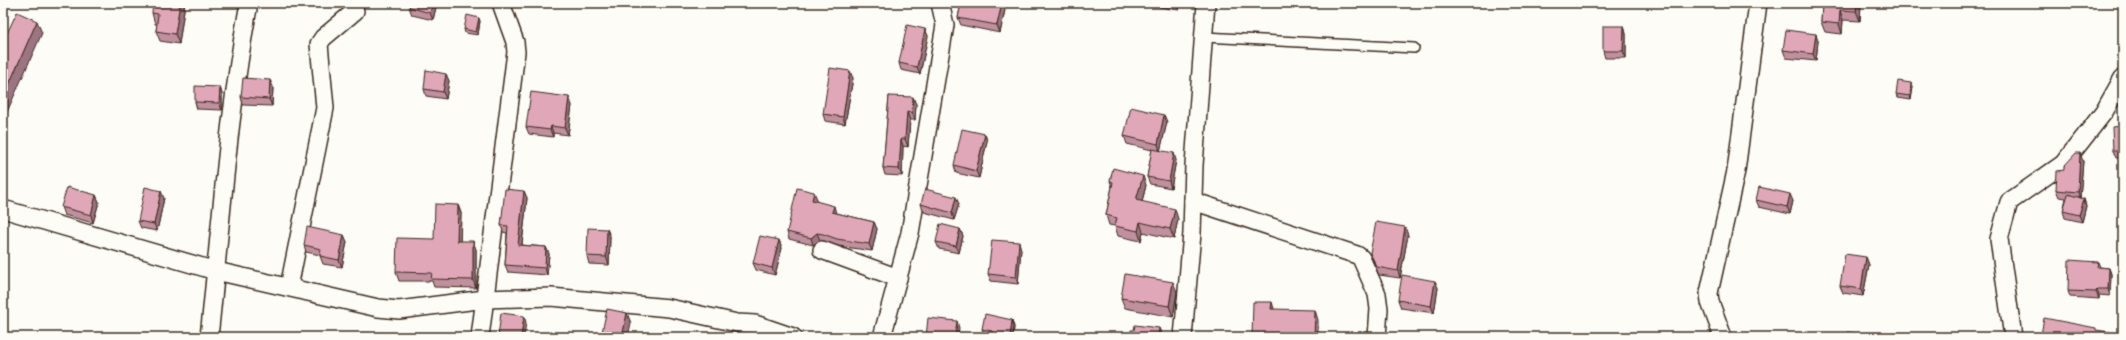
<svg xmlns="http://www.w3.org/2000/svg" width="2126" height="340" font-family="Dekko,sans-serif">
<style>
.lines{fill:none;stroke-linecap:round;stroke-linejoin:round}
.lane-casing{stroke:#3b2a1e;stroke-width:12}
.street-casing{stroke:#3b2a1e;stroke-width:20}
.lane{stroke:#fdfcf7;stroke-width:9}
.street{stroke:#fdfcf7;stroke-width:17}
.wall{fill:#c1909f;stroke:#3b2a1e}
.shaded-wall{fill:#9d7582;stroke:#3b2a1e}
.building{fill:#e0a7b9;stroke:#3b2a1e}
</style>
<rect width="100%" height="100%" fill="#fdfcf7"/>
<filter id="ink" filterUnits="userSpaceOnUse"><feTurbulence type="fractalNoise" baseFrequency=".025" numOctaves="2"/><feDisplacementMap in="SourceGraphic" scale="8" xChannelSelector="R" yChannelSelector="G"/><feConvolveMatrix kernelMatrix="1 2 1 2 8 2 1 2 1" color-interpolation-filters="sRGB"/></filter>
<g filter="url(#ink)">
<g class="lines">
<g class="lane-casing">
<polyline id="lane" points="1204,37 1414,48"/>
</g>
<g class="street-casing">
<g id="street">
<polyline points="1193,201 1357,255 1361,258 1377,294 1379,309 1377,337"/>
<polyline points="3,209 216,271 378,308 399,310 485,299 551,297 669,308 737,323 755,324 793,337"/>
<polyline points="822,250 898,278"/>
<polyline points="289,287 325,108 319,44 323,38 355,11"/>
<path d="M209,337C221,225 228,114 249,3"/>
<polyline points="480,337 516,52 515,42 501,3"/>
<polyline points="882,337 910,233 945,25 940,3"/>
<polyline points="1183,337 1192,233 1194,165 1206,3"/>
<polyline points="1723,337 1710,302 1709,293 1736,171 1758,3"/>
<polyline points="2013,337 1999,239 2009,202 2063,164 2104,112 2123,78"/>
</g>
</g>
<use href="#lane" class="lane"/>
<use href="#street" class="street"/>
</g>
<g class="wall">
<polygon points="185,3 179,44 160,41 156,31 157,24 155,24 152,13"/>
<polygon points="437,3 433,20 412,15 409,7"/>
<polygon points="961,3 1002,3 1005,10 1000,33 961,25 958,18"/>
<polygon points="1158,3 1180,3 1179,10 1159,7"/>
<polygon points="1822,3 1861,3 1860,21 1843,20 1842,34 1825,32 1821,22"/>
<polygon points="480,21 478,35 465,33 464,29"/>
<polygon points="1624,26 1626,34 1626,58 1605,58 1603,51"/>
<polygon points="925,29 928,36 920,74 901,70 899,63"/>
<polygon points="1816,34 1818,41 1816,61 1786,58 1783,50"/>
<polygon points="446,74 449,81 446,99 426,96 424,89"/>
<polygon points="853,78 845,124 825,121 823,114"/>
<polygon points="270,80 273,87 272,106 243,105 241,97"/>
<polygon points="220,87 222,94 222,110 197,109 195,102"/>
<polygon points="1913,87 1911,100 1898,98 1896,94"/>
<polygon points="889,96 916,104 915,120 910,120 908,147 903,146 902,176 885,175 883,168"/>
<polygon points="572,105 568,135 553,133 553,137 529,134 526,127"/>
<polygon points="1164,115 1167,122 1160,151 1176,160 1171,188 1150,184 1147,177 1152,150 1127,144 1124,136"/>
<polygon points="2123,126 2123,158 2116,158 2113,151"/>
<polygon points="985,134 987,141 979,178 956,173 954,165"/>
<polygon points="2083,161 2080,198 2084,199 2086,206 2082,222 2065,218 2063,211 2066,198 2059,197 2056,190 2064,170"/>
<polygon points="1110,181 1146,185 1142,202 1178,219 1174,239 1143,232 1141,241 1118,236 1115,226 1109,225 1106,215 1112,187"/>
<polygon points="524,191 527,198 522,245 546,247 549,254 547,275 508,272 505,265 507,233 503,232 501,225"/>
<polygon points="96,195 99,202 93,223 64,215 61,207"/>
<polygon points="164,198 157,231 141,228 138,221"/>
<polygon points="817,199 816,201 836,213 874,222 877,229 872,251 839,246 825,241 820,240 813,245 789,239 787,232"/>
<polygon points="1756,200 1793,201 1790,214 1759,207"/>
<polygon points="921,204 959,204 954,220 924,212"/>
<polygon points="458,205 461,213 460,241 476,249 476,288 434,287 432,281 399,281 396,272 434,239"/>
<polygon points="607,229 610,236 609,265 589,264 587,256"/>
<polygon points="960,229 963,236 959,253 939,249 936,242"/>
<polygon points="344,235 347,242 342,267 323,264 320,256 320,255 306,252 304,245"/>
<polygon points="1408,235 1400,278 1379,275 1370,253"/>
<polygon points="779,240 782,248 775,275 756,270 753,263"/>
<polygon points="1021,249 1018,284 991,281 988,274"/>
<polygon points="1866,257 1869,265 1863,296 1843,293 1840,286"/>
<polygon points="2098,262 2100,267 2109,268 2111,274 2110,296 2099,295 2099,299 2070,297 2068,291"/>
<polygon points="1435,281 1438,288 1434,313 1401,308 1398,300"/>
<polygon points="1177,292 1173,317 1125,308 1121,298"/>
<polygon points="1012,320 1014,327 1013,337 985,337 982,329"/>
</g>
<g class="shaded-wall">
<polygon points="180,3 185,3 179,44 175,34"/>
<polygon points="433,3 437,3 433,20 430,13"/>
<polygon points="1002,3 1005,10 1000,33 997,25"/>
<polygon points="1176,3 1180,3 1179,10"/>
<polygon points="1857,3 1861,3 1860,21 1856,11"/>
<polygon points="1840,10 1843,20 1842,34 1839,24"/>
<polygon points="479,18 480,21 478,35 476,32"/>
<polygon points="37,21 42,33 3,121 3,98"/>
<polygon points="1624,26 1626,34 1626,58 1623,51"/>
<polygon points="925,29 928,36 920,74 917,67"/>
<polygon points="1816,34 1818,41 1816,61 1813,54"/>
<polygon points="850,71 853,78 845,124 843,117"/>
<polygon points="446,74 449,81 446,99 443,92"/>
<polygon points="270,80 273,87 272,106 269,99"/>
<polygon points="1911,83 1913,87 1911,100 1910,96"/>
<polygon points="220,87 222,94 222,110 219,103"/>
<polygon points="569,97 572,105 568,135 565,128"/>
<polygon points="913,97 916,104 915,120 912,113"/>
<polygon points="907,112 910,120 908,147 905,139"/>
<polygon points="1164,115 1167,122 1160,152 1158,144"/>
<polygon points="551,126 553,133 553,137 550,130"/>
<polygon points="985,134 987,141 979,178 976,171"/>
<polygon points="901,139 903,146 902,176 899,169"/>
<polygon points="1174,153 1176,160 1171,188 1169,181"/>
<polygon points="2080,153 2083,161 2080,199 2078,192"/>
<polygon points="1143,176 1146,185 1140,210 1136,200"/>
<polygon points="161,191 164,198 157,231 154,224"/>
<polygon points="524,191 527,198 521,252 518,245"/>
<polygon points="814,192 817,199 815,207 812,200"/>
<polygon points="1790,194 1793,201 1790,214 1787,207"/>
<polygon points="96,195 99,202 93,223 91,215"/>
<polygon points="956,197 959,204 954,220 952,213"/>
<polygon points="2084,199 2086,206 2082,222 2079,215"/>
<polygon points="458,205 461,213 460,249 457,241"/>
<polygon points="834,206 836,213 835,219 832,212"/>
<polygon points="1175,209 1178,219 1174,239 1170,229"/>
<polygon points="3,219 5,224 3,231"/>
<polygon points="874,222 877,229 872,251 869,244"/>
<polygon points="1140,222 1143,232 1141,241 1138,231"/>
<polygon points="1405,227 1408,235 1400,278 1398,271"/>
<polygon points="607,229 610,236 609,265 606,257"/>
<polygon points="960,229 963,236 959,253 956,246"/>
<polygon points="817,233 820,240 813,245 811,238"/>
<polygon points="344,235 347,242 342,267 339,260"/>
<polygon points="779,240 782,248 775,275 772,268"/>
<polygon points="473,241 476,249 476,288 473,280"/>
<polygon points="1019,242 1021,249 1018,284 1016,277"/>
<polygon points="546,247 549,254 547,275 545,268"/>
<polygon points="1866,257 1869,265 1863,296 1861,289"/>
<polygon points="2109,268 2111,274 2110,296 2108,289"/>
<polygon points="1435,281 1438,288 1434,313 1431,306"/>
<polygon points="1173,282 1177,292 1173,317 1169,306"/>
<polygon points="2097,289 2099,295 2099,299 2096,292"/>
<polygon points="1272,302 1275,312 1271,309"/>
<polygon points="1315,310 1318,320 1318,337 1314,337"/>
<polygon points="627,313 631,323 628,337 622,337"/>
<polygon points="524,316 526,322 524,337 521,337"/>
<polygon points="1012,320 1014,327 1013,337 1010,337"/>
<polygon points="957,321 959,328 958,337 955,337"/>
<polygon points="1159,328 1163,337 1158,337"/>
<polygon points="2110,332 2112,337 2110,337"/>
</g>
<g class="building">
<polygon points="153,3 180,3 175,34 156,31 158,14 152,13"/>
<polygon points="410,3 433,3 430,13 409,7"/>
<polygon points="961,3 1002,3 997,25 958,18"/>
<polygon points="1822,3 1857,3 1856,11 1840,10 1839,24 1821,22"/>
<polygon points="17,12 37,21 3,98 3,42"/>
<polygon points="467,15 479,18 476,32 464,29"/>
<polygon points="907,25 925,29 917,67 899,63"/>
<polygon points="1603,26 1624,26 1623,51 1603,51"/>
<polygon points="1786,30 1816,34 1813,54 1783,50"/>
<polygon points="830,68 850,71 843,117 823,114"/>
<polygon points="426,70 446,74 443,92 424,89"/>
<polygon points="243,78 270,80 269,99 241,97"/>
<polygon points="1898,81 1911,83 1910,96 1896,94"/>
<polygon points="195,86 220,87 219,103 195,102"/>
<polygon points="531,92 569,97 565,128 551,126 550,130 526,127"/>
<polygon points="889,96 913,97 912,113 907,112 905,139 901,139 899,169 883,168"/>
<polygon points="1131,107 1164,115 1158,144 1124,136"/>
<polygon points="2123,126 2123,151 2113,151 2112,127"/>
<polygon points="962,129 985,134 976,171 954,165"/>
<polygon points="1152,149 1174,153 1169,181 1147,177"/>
<polygon points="2076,153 2080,153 2078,192 2056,190 2057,171 2064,170 2064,166"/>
<polygon points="1113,168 1143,176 1136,200 1175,209 1170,229 1140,222 1138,231 1115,226 1117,218 1106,215 1113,182 1110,181"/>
<polygon points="67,187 96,195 91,215 61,207"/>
<polygon points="145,187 161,191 154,224 138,221"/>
<polygon points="1759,187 1790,194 1787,207 1756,200"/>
<polygon points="797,188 814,192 812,200 834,206 832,212 874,222 869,244 837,239 823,234 817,233 811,238 787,232"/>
<polygon points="505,189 524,191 518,245 546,247 545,268 505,265 508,226 501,225"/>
<polygon points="925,189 956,197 952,213 921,204"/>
<polygon points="2068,194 2084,199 2079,215 2063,211"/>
<polygon points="435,204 458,205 457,241 473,241 473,280 431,279 432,273 396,272 397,238 434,239"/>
<polygon points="1376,222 1405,227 1398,271 1377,267 1370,253"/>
<polygon points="940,224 960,229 956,246 936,242"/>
<polygon points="307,227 344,235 339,260 320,256 321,249 304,245"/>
<polygon points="588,228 607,229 606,257 587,256"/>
<polygon points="760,236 779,240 772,268 753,263"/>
<polygon points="992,240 1019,242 1016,277 988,274"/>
<polygon points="1845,254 1866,257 1861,289 1840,286"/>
<polygon points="2069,260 2098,262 2097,267 2109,268 2108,289 2097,289 2096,292 2068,291"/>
<polygon points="1125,274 1173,282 1169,306 1121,298"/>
<polygon points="1402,275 1435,281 1431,306 1398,300"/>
<polygon points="1253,302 1272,302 1271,309 1315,310 1314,337 1252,337"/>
<polygon points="607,309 627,313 622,337 601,337"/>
<polygon points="501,313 524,316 521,337 498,337"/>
<polygon points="985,314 1012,320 1010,337 991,337 992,331 982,329"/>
<polygon points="928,318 957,321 955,337 926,337"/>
<polygon points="2044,318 2096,328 2096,330 2110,332 2110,337 2048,337 2041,335"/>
<polygon points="1135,325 1159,328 1158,337 1130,337 1131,330 1134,330"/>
<polygon points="1847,332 1871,336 1871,337 1846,337"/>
</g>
</g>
<rect width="2126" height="340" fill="none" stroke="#fdfcf7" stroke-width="16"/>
<rect x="8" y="8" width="2110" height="324" fill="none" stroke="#3b2a1e" stroke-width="1.5" filter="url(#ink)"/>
</svg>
